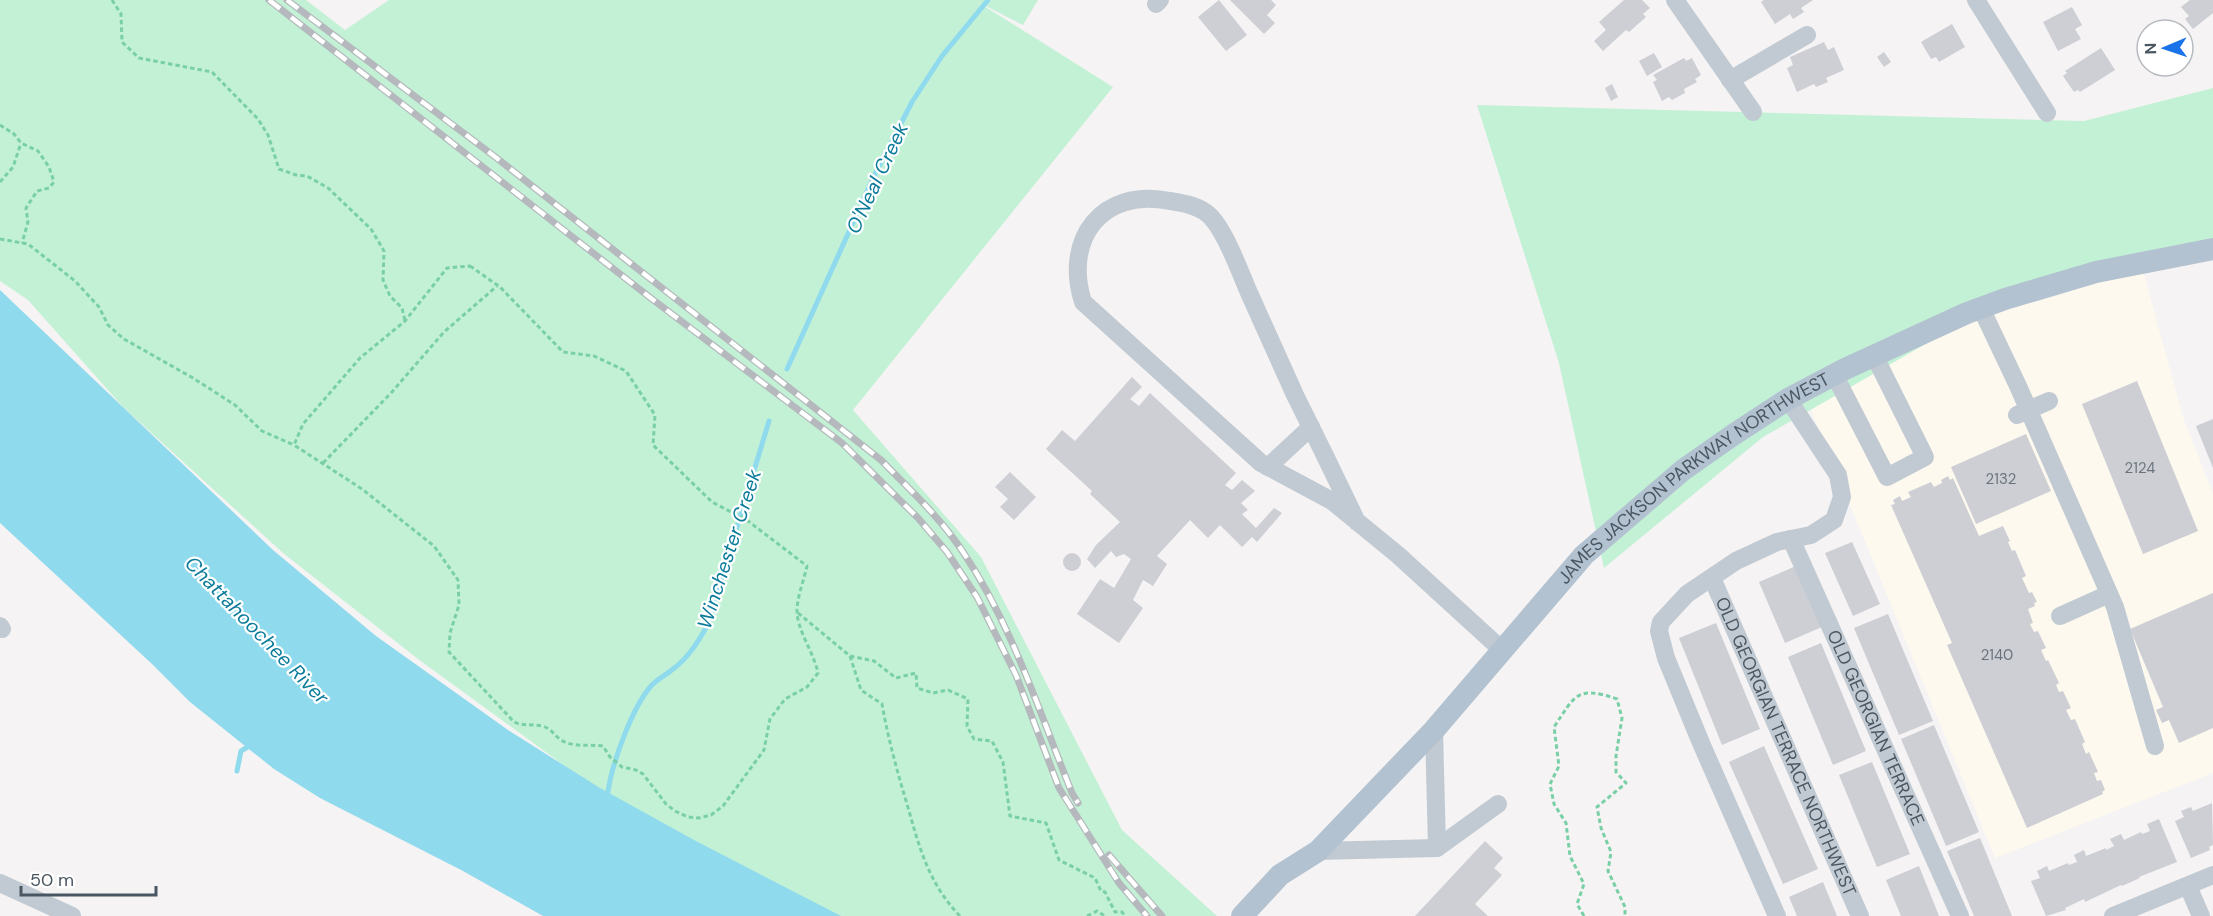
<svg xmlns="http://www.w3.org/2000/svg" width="2213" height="916" font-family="'DM Sans',sans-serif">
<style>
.commercial{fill:#fdf9ef}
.green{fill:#c3f1d5}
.water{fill:#90daee}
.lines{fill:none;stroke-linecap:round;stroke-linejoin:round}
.stream{stroke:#90daee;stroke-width:5}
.building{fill:#cdcfd5}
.path{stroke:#7ad0a6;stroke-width:3;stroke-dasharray:4.5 3;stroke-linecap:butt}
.minor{stroke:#c1cad2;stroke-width:18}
.major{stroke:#b3c2d1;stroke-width:22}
.rail-casing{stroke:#b5b8bd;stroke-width:7}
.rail{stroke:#fff;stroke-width:4.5;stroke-dasharray:14;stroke-linecap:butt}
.labels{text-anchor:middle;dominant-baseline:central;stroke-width:4.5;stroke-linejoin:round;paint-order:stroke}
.number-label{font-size:15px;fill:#6b747e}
.street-label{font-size:18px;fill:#4a5661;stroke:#fff}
.water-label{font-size:20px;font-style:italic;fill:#0c7c9b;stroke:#fff}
</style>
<rect width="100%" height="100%" fill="#f5f3f3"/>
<polygon class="commercial" points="2140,260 2183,417 2213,494 2213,773 1995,858 1811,410 1990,307"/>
<g class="green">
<polygon points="0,0 306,0 345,30 389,0 1038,0 1023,25 976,1 1113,87 853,410 981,557 1122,830 1217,916 819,916 709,871 418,659 283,553 123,407 28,300 0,281"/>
<polygon points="2213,88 2213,248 1990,307 1763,437 1604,568 1559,363 1477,105 2084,121"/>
</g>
<polygon class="water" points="0,290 273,550 376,636 508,730 600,788 694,840 841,916 543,916 463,871 320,798 274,769 190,702 152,664 0,523"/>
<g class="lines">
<g class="stream">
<polyline points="787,369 875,174 912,102 942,56 988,0"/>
<polyline points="237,771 241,751 251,745"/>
<path d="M608,792C612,763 632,708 651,686C657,679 666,675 673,669C688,658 698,642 707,626L769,421"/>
</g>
</g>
<g class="building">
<polygon points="1219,0 1247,35 1226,51 1198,17"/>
<polygon points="1230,0 1271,0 1276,5 1267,15 1275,23 1264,34"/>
<polygon points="1624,0 1642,0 1650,8 1643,14 1646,17 1629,32 1626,30 1603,51 1594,41 1606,30 1599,22"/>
<polygon points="1764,0 1813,0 1801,8 1804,12 1793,19 1790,14 1775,24 1761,2"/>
<polygon points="2190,0 2213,0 2213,13 2193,29 2185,19 2189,16 2181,7"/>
<polygon points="2072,7 2082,25 2075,29 2081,39 2058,51 2043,22"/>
<polygon points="1952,24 1965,47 1939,62 1936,57 1931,59 1921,42"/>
<polygon points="1824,42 1828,50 1834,47 1844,70 1826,78 1828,82 1816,87 1814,84 1797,92 1787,68 1793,65 1790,57"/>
<polygon points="2101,48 2115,70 2080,92 2078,90 2074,92 2063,76 2067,73 2065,71"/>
<polygon points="1884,52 1891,62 1884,67 1877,57"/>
<polygon points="1654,53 1662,67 1647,76 1639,61"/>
<polygon points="1684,58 1686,61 1692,58 1701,75 1695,79 1697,82 1684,89 1685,93 1672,100 1669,97 1662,101 1653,82 1657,80 1653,75"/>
<polygon points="1612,84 1618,97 1611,101 1605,88"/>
<polygon points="1132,377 1142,387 1130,399 1139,406 1150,393 1236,473 1225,485 1232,490 1242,480 1255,491 1241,503 1248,510 1242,514 1256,528 1274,508 1282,513 1257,542 1252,537 1242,547 1220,525 1208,538 1190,520 1157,556 1167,564 1153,586 1143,580 1133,600 1143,608 1119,643 1077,614 1100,579 1114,588 1131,559 1124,554 1116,557 1111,551 1095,568 1087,559 1096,545 1120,522 1090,494 1092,491 1046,449 1062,430 1075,441"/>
<polygon points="2137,381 2198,531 2143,554 2082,404"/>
<polygon points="2213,419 2213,468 2196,426"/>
<polygon points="2026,434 2051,491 1976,524 1951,467"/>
<polygon points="1010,472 1036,497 1014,520 1000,507 1008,499 995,487"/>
<polygon points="1948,476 1950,480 1953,478 1979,536 2003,526 2010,541 2008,542 2012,551 2015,550 2026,576 2022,578 2029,593 2032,592 2037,602 2034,603 2035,606 2028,609 2033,623 2030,624 2034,632 2038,631 2046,648 2041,650 2046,661 2048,660 2059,683 2056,685 2059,692 2063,691 2071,708 2066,710 2071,720 2075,719 2085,742 2082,744 2086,754 2089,752 2098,772 2094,773 2097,781 2101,780 2105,790 2102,792 2103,794 2027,828 1947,645 1952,643 1891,505 1895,504 1893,500 1900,496 1902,501 1911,497 1908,492 1931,482 1934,487 1942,483 1941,480"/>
<polygon points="1852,542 1880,604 1853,616 1825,553"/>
<circle cx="1072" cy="562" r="9"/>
<polygon points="1796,566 1822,627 1785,643 1759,582"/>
<polygon points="2213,593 2213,728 2179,743 2169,720 2162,723 2156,710 2163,707 2130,629"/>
<polygon points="1888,614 1933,721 1899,735 1854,628"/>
<polygon points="1716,623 1760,729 1722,745 1679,638"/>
<polygon points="1821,643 1866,751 1833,765 1788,657"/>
<polygon points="1934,725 1979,832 1946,846 1901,739"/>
<polygon points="1764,746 1818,869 1783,884 1729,762"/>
<polygon points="1872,762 1910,854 1877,867 1839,775"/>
<polygon points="2212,803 2213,845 2209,847 2210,850 2191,858 2175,821 2184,817 2181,811 2191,807 2193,811"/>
<polygon points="2159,819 2177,862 2139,877 2140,878 2122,886 2121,885 2085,902 2084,899 2065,908 2066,910 2046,916 2031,881 2040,878 2037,871 2047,866 2049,871 2068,863 2069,865 2077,862 2074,855 2084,850 2086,856 2106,848 2106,850 2114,846 2110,839 2121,834 2124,840 2141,832 2142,834 2150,831 2147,824"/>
<polygon points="1980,838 2012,916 1974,916 1947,851"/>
<polygon points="1485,841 1503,858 1494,868 1502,875 1475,904 1488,916 1415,916"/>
<polygon points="1919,866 1939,916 1901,916 1886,880"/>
<polygon points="1823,882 1837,916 1797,916 1789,897"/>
</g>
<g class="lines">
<g class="path">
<polyline points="112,0 121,14 122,42 139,58 212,72 258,119 268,135 279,169 296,175 307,176 328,188 371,229 384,251 383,280 390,296 402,308 405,321"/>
<polyline points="0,125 14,134 21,143 38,151 49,167 54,182 49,188 37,191 26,208 28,222 22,243"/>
<polyline points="0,182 13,167 21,143"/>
<polyline points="0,239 28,244 75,281 99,307 108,325 124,339 193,378 235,405 262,431 294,445"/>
<path d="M470,266L500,287L563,352L594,356L626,371L655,415L653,445L712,502L748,521L807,566C804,580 797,597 797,611C797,630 814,653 818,673L807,687L785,699L770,719L764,750L723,806L711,815L699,818L688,817L675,811L666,804L643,774L636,770L622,767L610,757L603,746C589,744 574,748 561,740C554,735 551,728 542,726C532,724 523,726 514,722L449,652L450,633L459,605L458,580L434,546L362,489L294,445L303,424L360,358L405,321L447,268Z"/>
<polyline points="323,463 391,393 444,332 497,286"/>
<path d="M798,613L850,656L861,690L882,704C888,738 897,771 907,804C919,846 928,883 960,916"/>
<polyline points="850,656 874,661 896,678 916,673 917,688 933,693 948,690 968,699 967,726 974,739 992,741 1003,762 1010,816 1046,823 1059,860 1095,878 1101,891 1105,892 1115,912 1122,912 1125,916"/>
<polyline points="1087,916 1097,911 1105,916"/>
<path d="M1584,916L1577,904L1584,884L1570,856L1566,823L1554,804L1550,784L1559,766L1554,727C1575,696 1576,685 1617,699L1622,718L1616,756V772L1626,783L1597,807L1601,828L1611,852L1608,871L1625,907V916"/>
</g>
<g class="minor">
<polyline points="1675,0 1753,112"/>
<polyline points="1976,0 2047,113"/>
<polyline points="1156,4 1160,0"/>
<polyline points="1730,80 1807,35"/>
<polyline points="1981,308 2018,386 2115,607 2155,746"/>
<polyline points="1834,374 1887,477 1925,457 1874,355"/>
<polyline points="2017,415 2049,401"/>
<polyline points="1268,467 1311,427"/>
<path d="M1357,522C1337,480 1316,437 1295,395C1280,362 1265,328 1250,295C1241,275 1223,223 1205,212C1195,205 1182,203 1170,201C1102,187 1063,239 1083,302L1261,463L1332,501L1398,555L1502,650"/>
<path id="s1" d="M1791,539L1960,916"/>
<path id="s2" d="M1712,578L1860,916"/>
<polyline points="2060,616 2109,594"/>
<polyline points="0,626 2,629"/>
<polyline points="1434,730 1437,848"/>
<polyline points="1318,851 1437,848 1498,804"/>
<polyline points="0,883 72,916"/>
<polyline points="2188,886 2201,916"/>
<polyline points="1777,916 1701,743 1666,658 1659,631 1661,622 1687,594 1736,561 1777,542 1811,535 1834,520 1842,497 1838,475 1788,399"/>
<polyline points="2113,916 2213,875"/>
</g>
<path class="major" id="s3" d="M1242,916L1280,875L1318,851L1434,730L1584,555L1683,470L1733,435L1788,399L1845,369L1967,313L2005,299L2096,272L2213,249"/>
<g class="rail-casing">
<g id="rail">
<polyline points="269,0 652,299 842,443 918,518 947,552 977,597 1016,675 1059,788 1119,883 1147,916"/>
<path d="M287,0L494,156L881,460C909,489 940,517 963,552C1012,625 1039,711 1072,793L1078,803"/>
<polyline points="1109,855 1162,916"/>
</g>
</g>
<use href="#rail" class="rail"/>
</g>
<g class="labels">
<g class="number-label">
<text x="2140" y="468">2124</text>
<text x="2001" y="479">2132</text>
<text x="1997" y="655">2140</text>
</g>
<g class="street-label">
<text stroke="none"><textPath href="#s3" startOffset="633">JAMES JACKSON PARKWAY NORTHWEST</textPath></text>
<text stroke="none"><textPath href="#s1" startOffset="207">OLD GEORGIAN TERRACE</textPath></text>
<text stroke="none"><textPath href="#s2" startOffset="184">OLD GEORGIAN TERRACE NORTHWEST</textPath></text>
</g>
<g class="water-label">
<text transform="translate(877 178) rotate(-65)">O'Neal Creek</text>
<text transform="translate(729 549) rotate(-72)">Winchester Creek</text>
<text transform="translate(257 630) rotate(46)">Chattahoochee River</text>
</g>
</g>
<g transform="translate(2165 48) rotate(268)"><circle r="28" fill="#ffffff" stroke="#b7bbc0" stroke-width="1.5"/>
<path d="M0-4.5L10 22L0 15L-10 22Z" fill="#1a73e8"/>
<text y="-9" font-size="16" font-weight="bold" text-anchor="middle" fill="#4a5661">N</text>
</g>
<path d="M21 886v9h135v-9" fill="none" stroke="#4a5661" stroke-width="3"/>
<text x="30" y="886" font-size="18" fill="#4a5661" stroke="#ffffff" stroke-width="4.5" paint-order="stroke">50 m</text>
</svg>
